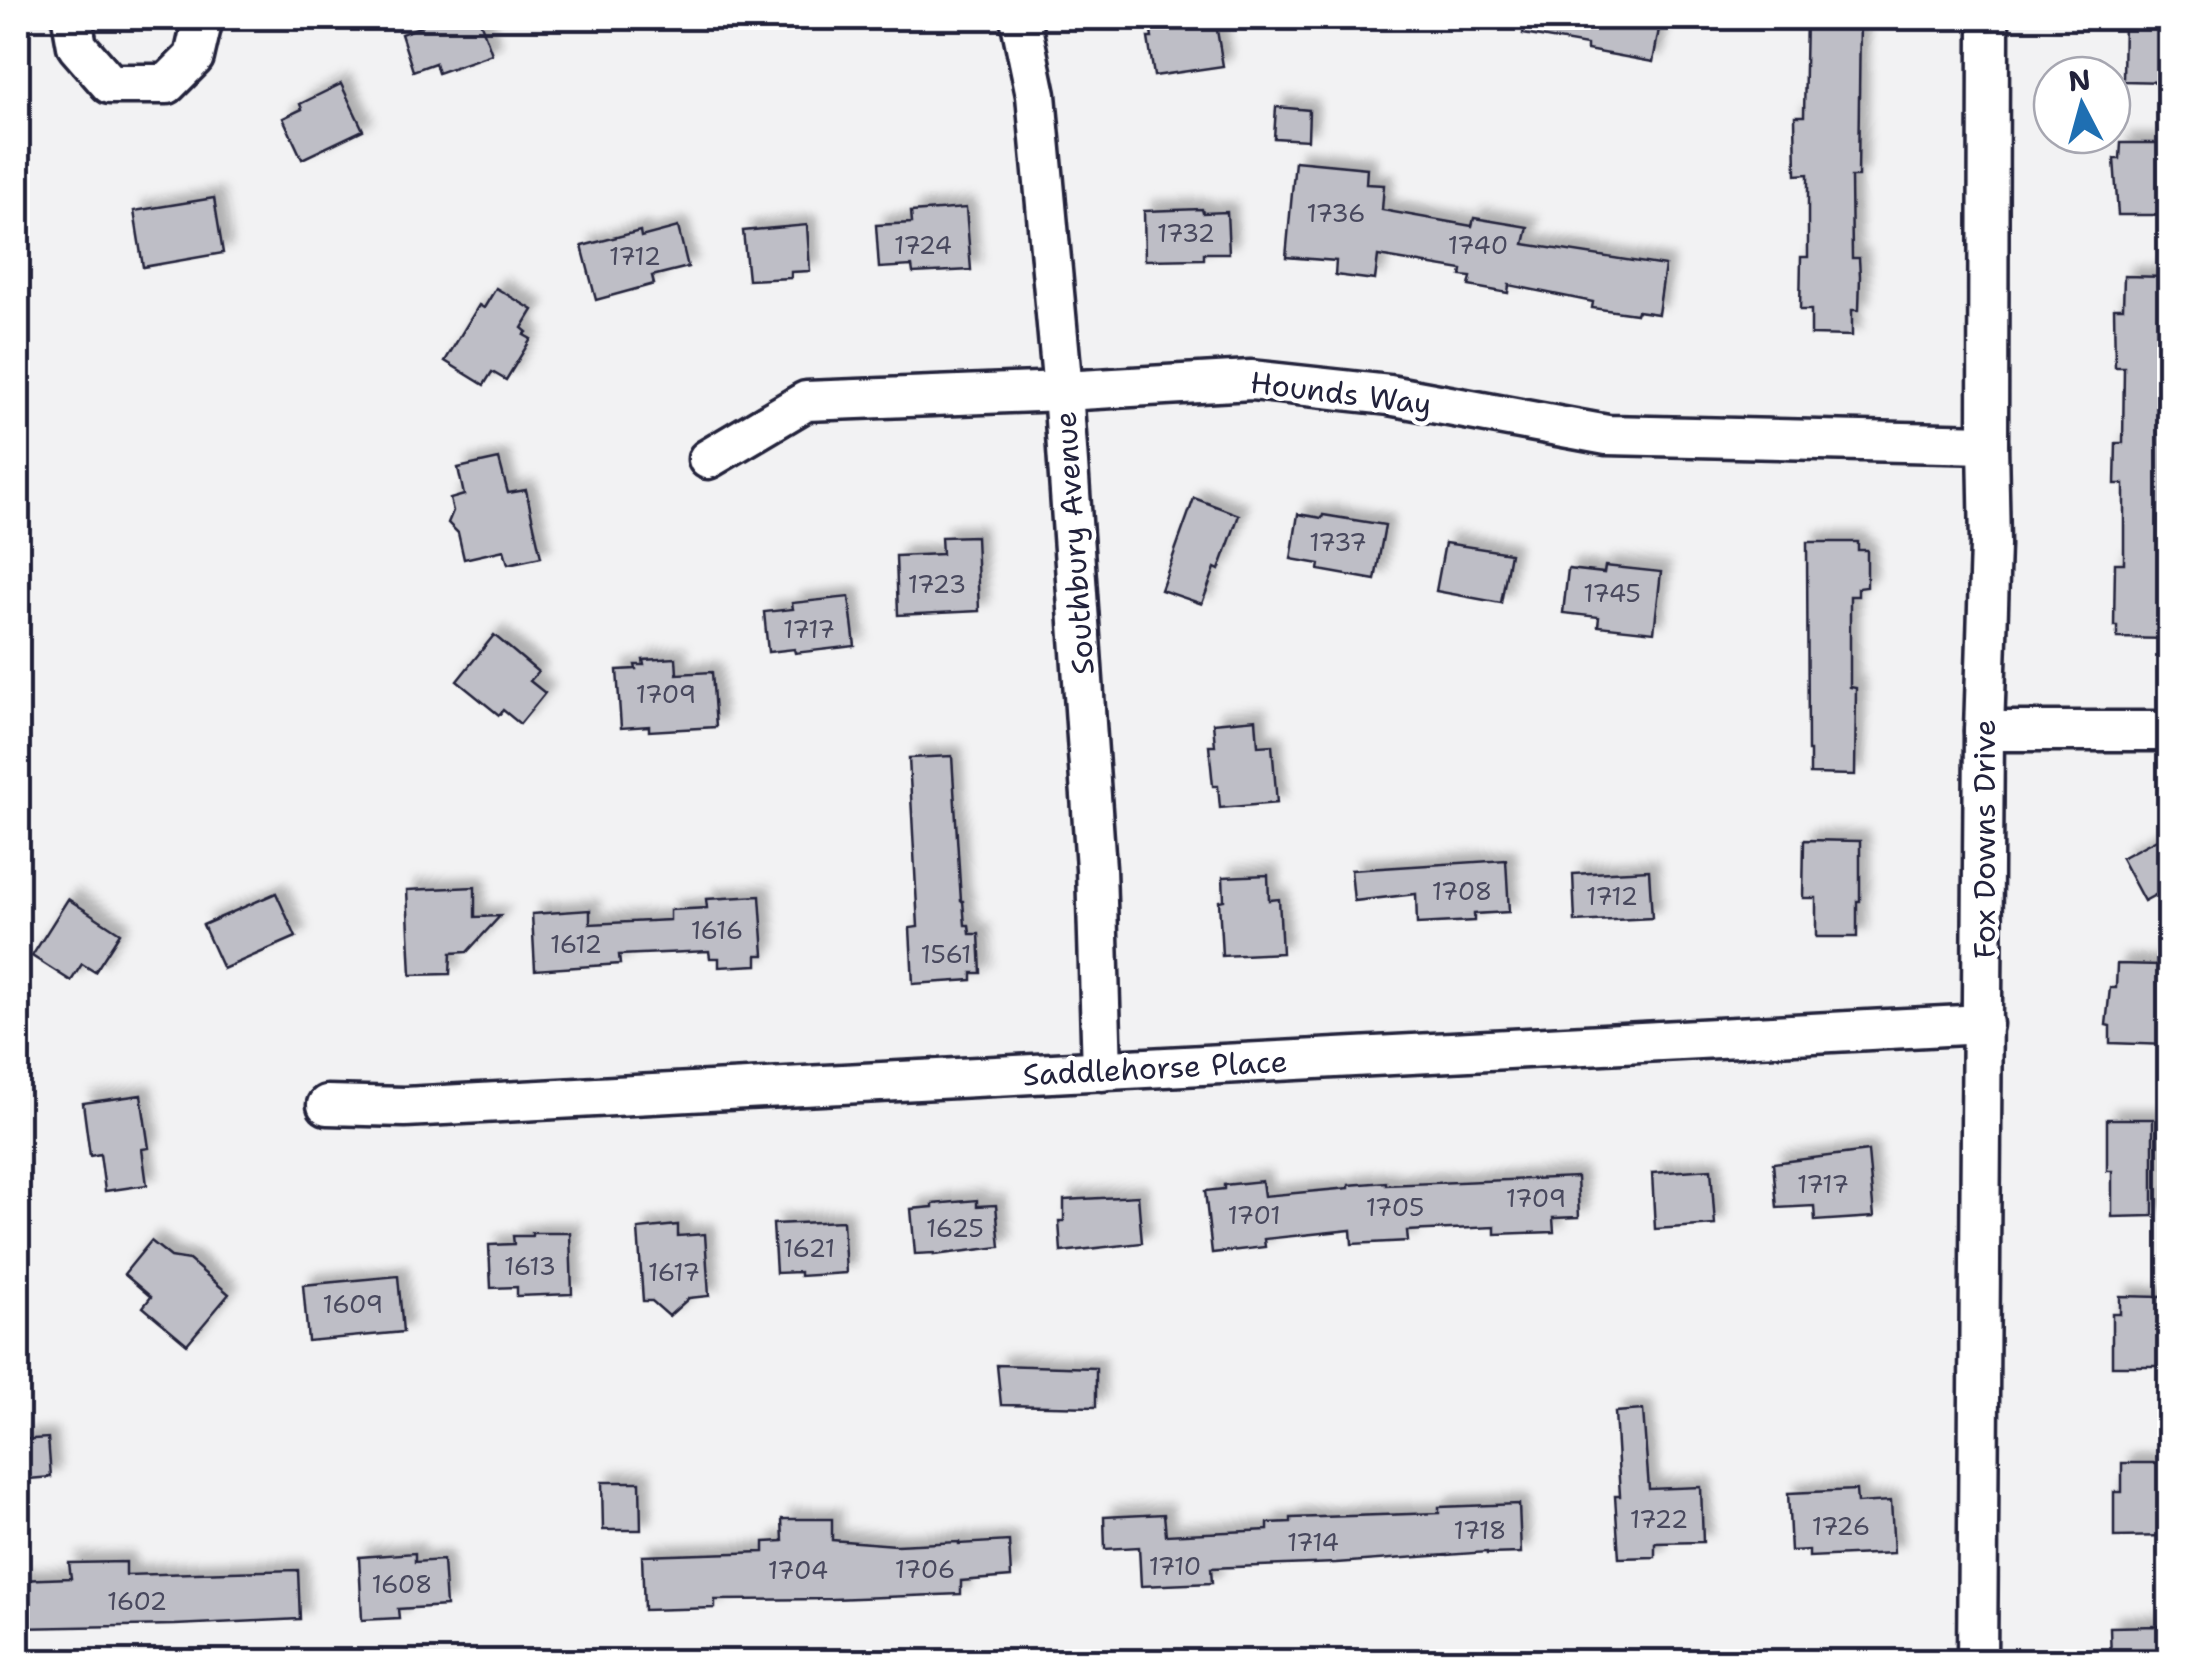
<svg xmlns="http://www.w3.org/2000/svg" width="2187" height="1679" font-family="'Shantell Sans',sans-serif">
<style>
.building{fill:#bebec6;stroke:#22223b;stroke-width:2.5;filter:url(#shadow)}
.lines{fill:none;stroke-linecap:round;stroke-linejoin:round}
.street-casing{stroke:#22223b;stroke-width:45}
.street{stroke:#fff;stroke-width:38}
.labels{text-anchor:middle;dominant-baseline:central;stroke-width:9;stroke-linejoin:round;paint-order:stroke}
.number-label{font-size:25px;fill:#49495e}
.street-label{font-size:30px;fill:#22223b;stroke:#fff}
</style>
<defs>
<filter id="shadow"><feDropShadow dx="9" dy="-9" stdDeviation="5" flood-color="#0004"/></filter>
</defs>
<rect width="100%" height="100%" fill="#f2f2f3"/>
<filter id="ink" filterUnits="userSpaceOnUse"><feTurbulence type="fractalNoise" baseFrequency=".01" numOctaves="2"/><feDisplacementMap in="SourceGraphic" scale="20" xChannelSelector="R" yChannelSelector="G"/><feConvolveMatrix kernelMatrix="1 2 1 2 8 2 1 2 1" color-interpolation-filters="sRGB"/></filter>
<g filter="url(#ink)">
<g class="building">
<polygon points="419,18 479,18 492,54 438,73 435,63 413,71 401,34 422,26"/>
<polygon points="1149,18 1215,18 1223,66 1154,76 1148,38 1152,38"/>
<polygon points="1525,18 1661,18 1653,62 1587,50 1587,45 1523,34"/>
<polygon points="1806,18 1860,18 1858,177 1851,177 1852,258 1859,258 1860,276 1859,310 1852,310 1852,336 1811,335 1811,310 1800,310 1801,257 1808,257 1808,174 1796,175 1795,116 1804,116"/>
<polygon points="2124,18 2168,18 2167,82 2123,81"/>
<polygon points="341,84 363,130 302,159 283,118 302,109 300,104"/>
<polygon points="1276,107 1309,110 1308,140 1274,138"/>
<polygon points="2121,143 2168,143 2170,215 2118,215 2114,159 2120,159"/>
<polygon points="1295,161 1367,168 1366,184 1384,185 1382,210 1472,226 1474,218 1528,227 1524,244 1665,266 1658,314 1637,311 1636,314 1592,308 1593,302 1509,285 1508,293 1469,286 1471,277 1461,276 1462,270 1378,256 1375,280 1335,275 1336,261 1286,257"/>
<polygon points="214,198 223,253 143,267 134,211"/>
<polygon points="966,208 971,270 913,273 912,266 879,268 876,225 912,223 911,212"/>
<polygon points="1202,209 1203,213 1227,212 1229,253 1204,253 1204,259 1145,260 1144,211"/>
<polygon points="807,225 810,271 791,272 791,278 748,280 743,231"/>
<polygon points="678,227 688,267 652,276 654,284 596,300 582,246 640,231 641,237"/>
<polygon points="2124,276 2167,277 2170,367 2167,367 2165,445 2170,445 2169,639 2117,638 2117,626 2114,626 2115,563 2124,563 2124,484 2115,484 2116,443 2123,443 2124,367 2115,367 2114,308 2123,308"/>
<polygon points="496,288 533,310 522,328 527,332 524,335 531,339 506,380 492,372 484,385 445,361 479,305 484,308"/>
<polygon points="499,459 508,493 526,490 541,557 508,564 504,550 464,559 458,533 448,523 453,511 450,499 464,495 458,468"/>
<polygon points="1194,498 1239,515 1219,570 1215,568 1202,604 1161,590"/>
<polygon points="1298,514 1322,518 1323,515 1385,525 1375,580 1319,570 1320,564 1291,559"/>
<polygon points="976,536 979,611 898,615 896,556 942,554 941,537"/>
<polygon points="1807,542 1858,542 1858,550 1867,550 1867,587 1858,588 1858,596 1850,596 1850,687 1856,688 1855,775 1810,774 1810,751 1808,751"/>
<polygon points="1445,543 1510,553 1501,603 1436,591"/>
<polygon points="1605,566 1661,572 1654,632 1598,626 1599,617 1563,613 1568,569 1604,573"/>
<polygon points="849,597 855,646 795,653 794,649 768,652 764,612 793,609 792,603"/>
<polygon points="494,635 538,672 530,681 545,693 520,724 503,710 499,715 457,681"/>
<polygon points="676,658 677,674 712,672 716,727 649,731 649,726 621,728 617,670 636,669 635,665 644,665 643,660"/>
<polygon points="1256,719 1258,746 1272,745 1277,803 1220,808 1218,786 1213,786 1209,746 1215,746 1213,723"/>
<polygon points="952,756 961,901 963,901 965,925 969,925 970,934 979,934 981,973 972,973 972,980 913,984 910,928 918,927 909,758"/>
<polygon points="2170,832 2170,887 2144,901 2121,858"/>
<polygon points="1804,840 1860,841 1860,901 1857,901 1857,937 1816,937 1816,898 1803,898"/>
<polygon points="1506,860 1509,912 1474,914 1474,921 1417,924 1416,894 1354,901 1351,870"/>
<polygon points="1649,870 1652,918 1575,922 1573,874"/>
<polygon points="1268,875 1269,900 1279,899 1282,953 1222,956 1219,901 1224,900 1223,877"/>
<polygon points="475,887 475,917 500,916 467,952 451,953 450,974 411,975 407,890"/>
<polygon points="276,893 296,937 223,969 203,925"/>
<polygon points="760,896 764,955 757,955 757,965 719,967 719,958 710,958 709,951 619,955 620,964 535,970 532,914 590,910 590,924 670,920 670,910 707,908 706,899"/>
<polygon points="68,899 120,933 95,972 82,964 71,981 32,956"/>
<polygon points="2117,964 2161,965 2161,989 2170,990 2169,1045 2110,1043 2110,1026 2106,1025 2110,988 2116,988"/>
<polygon points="141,1095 149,1148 142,1149 147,1185 105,1191 100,1154 90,1156 83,1103"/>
<polygon points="2107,1119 2153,1119 2153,1216 2112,1217 2112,1171 2107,1171"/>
<polygon points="1868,1151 1874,1217 1815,1221 1814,1206 1777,1208 1773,1163"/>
<polygon points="1711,1169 1715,1225 1655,1229 1652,1173"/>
<polygon points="1577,1177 1579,1217 1553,1218 1554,1232 1495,1234 1495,1227 1407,1231 1408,1241 1352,1244 1351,1230 1264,1239 1265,1247 1212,1253 1205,1191 1224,1189 1224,1185 1262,1181 1264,1196 1349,1188 1349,1185 1386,1182 1386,1185"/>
<polygon points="1138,1196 1142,1243 1061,1252 1059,1221 1064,1221 1064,1200"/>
<polygon points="977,1200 977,1206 996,1205 1000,1247 934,1255 934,1253 915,1254 911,1209 933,1207 933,1204"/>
<polygon points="843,1221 846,1273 800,1276 800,1272 776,1273 773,1224"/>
<polygon points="678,1225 678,1236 705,1234 709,1296 689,1298 669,1316 652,1301 643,1301 638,1229"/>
<polygon points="532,1233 570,1233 572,1294 517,1296 517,1287 491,1288 489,1245 514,1244 513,1236 532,1236"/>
<polygon points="151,1241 171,1257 189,1260 229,1294 187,1344 143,1307 151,1297 124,1274"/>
<polygon points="398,1276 403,1332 308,1341 303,1285"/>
<polygon points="2120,1296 2162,1297 2164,1335 2161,1335 2161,1366 2112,1366 2112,1314 2120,1314"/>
<polygon points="997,1365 1096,1368 1096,1407 1001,1405"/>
<polygon points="1643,1410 1649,1489 1701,1487 1703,1542 1655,1543 1655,1557 1619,1558 1615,1496 1620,1496 1615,1412"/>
<polygon points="48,1438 51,1477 18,1480 18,1440"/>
<polygon points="2122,1463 2170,1463 2170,1536 2114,1537 2114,1492 2122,1492"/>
<polygon points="602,1482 640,1482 641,1530 603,1530"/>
<polygon points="1856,1490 1857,1503 1891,1501 1894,1553 1809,1557 1809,1550 1791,1551 1788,1493"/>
<polygon points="1519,1504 1521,1553 1487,1554 1487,1552 1336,1563 1211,1568 1212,1583 1141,1586 1139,1547 1105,1549 1104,1517 1164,1514 1166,1535 1268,1530 1268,1523 1291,1522 1291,1518 1439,1513 1439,1507"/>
<polygon points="782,1519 832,1519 832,1540 896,1545 959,1542 959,1544 1009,1541 1011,1577 961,1581 961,1594 832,1599 715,1600 715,1608 644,1610 642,1556 764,1552 764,1542 783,1541"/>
<polygon points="415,1553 415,1562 443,1560 446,1606 398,1609 399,1618 362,1620 359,1557"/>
<polygon points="126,1562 126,1575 298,1570 300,1619 175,1625 18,1628 18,1580 71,1578 69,1563"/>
<polygon points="2158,1626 2159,1662 2111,1662 2110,1627"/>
</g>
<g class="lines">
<g class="street-casing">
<g id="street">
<polyline points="72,18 77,46 110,84 167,84 194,57 203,18"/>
<polyline points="1020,18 1036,95 1063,391 1096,868 1102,1071"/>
<polyline points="708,459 806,401 1063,391 1251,380 1389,395 1607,435 1988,444"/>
<polyline points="1984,731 2170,731"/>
<polyline points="327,1105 405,1107 1983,1024"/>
<polyline points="1977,1662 1984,731 1990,545 1988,444 1989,18"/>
</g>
</g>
<use href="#street" class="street"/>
</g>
</g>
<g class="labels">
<g class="number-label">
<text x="1336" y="213">1736</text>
<text x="1186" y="233">1732</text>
<text x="923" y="245">1724</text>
<text x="1478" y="245">1740</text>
<text x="635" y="256">1712</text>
<text x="1338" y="542">1737</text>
<text x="937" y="584">1723</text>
<text x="1612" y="593">1745</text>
<text x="809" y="629">1717</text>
<text x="666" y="694">1709</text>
<text x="1462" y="891">1708</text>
<text x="1612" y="896">1712</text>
<text x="717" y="930">1616</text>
<text x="576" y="944">1612</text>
<text x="946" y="954">1561</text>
<text x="1823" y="1184">1717</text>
<text x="1536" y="1198">1709</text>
<text x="1395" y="1207">1705</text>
<text x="1254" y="1215">1701</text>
<text x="955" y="1228">1625</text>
<text x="809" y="1248">1621</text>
<text x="530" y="1266">1613</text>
<text x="674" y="1272">1617</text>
<text x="353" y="1304">1609</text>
<text x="1659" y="1519">1722</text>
<text x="1841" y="1526">1726</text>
<text x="1480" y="1530">1718</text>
<text x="1313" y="1542">1714</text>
<text x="1175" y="1566">1710</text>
<text x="925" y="1569">1706</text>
<text x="798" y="1570">1704</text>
<text x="402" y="1584">1608</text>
<text x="137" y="1601">1602</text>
</g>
<g class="street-label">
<text transform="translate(1341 393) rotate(7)">Hounds Way</text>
<text transform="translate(1074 543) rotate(-94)">Southbury Avenue</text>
<text transform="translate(1984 839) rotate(-90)">Fox Downs Drive</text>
<text transform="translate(1155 1068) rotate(-3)">Saddlehorse Place</text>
</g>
</g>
<rect width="2187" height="1679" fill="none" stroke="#fff" stroke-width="60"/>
<rect x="30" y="30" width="2127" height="1619" fill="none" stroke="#22223b" stroke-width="4" filter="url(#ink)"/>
<g transform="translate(2082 105) rotate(354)"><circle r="48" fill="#ffffff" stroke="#a7a7b1" stroke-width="2.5"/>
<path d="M0-8L18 38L0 25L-18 38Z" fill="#1f6fb2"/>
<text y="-15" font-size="28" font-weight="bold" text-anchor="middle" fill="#22223b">N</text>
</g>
</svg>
